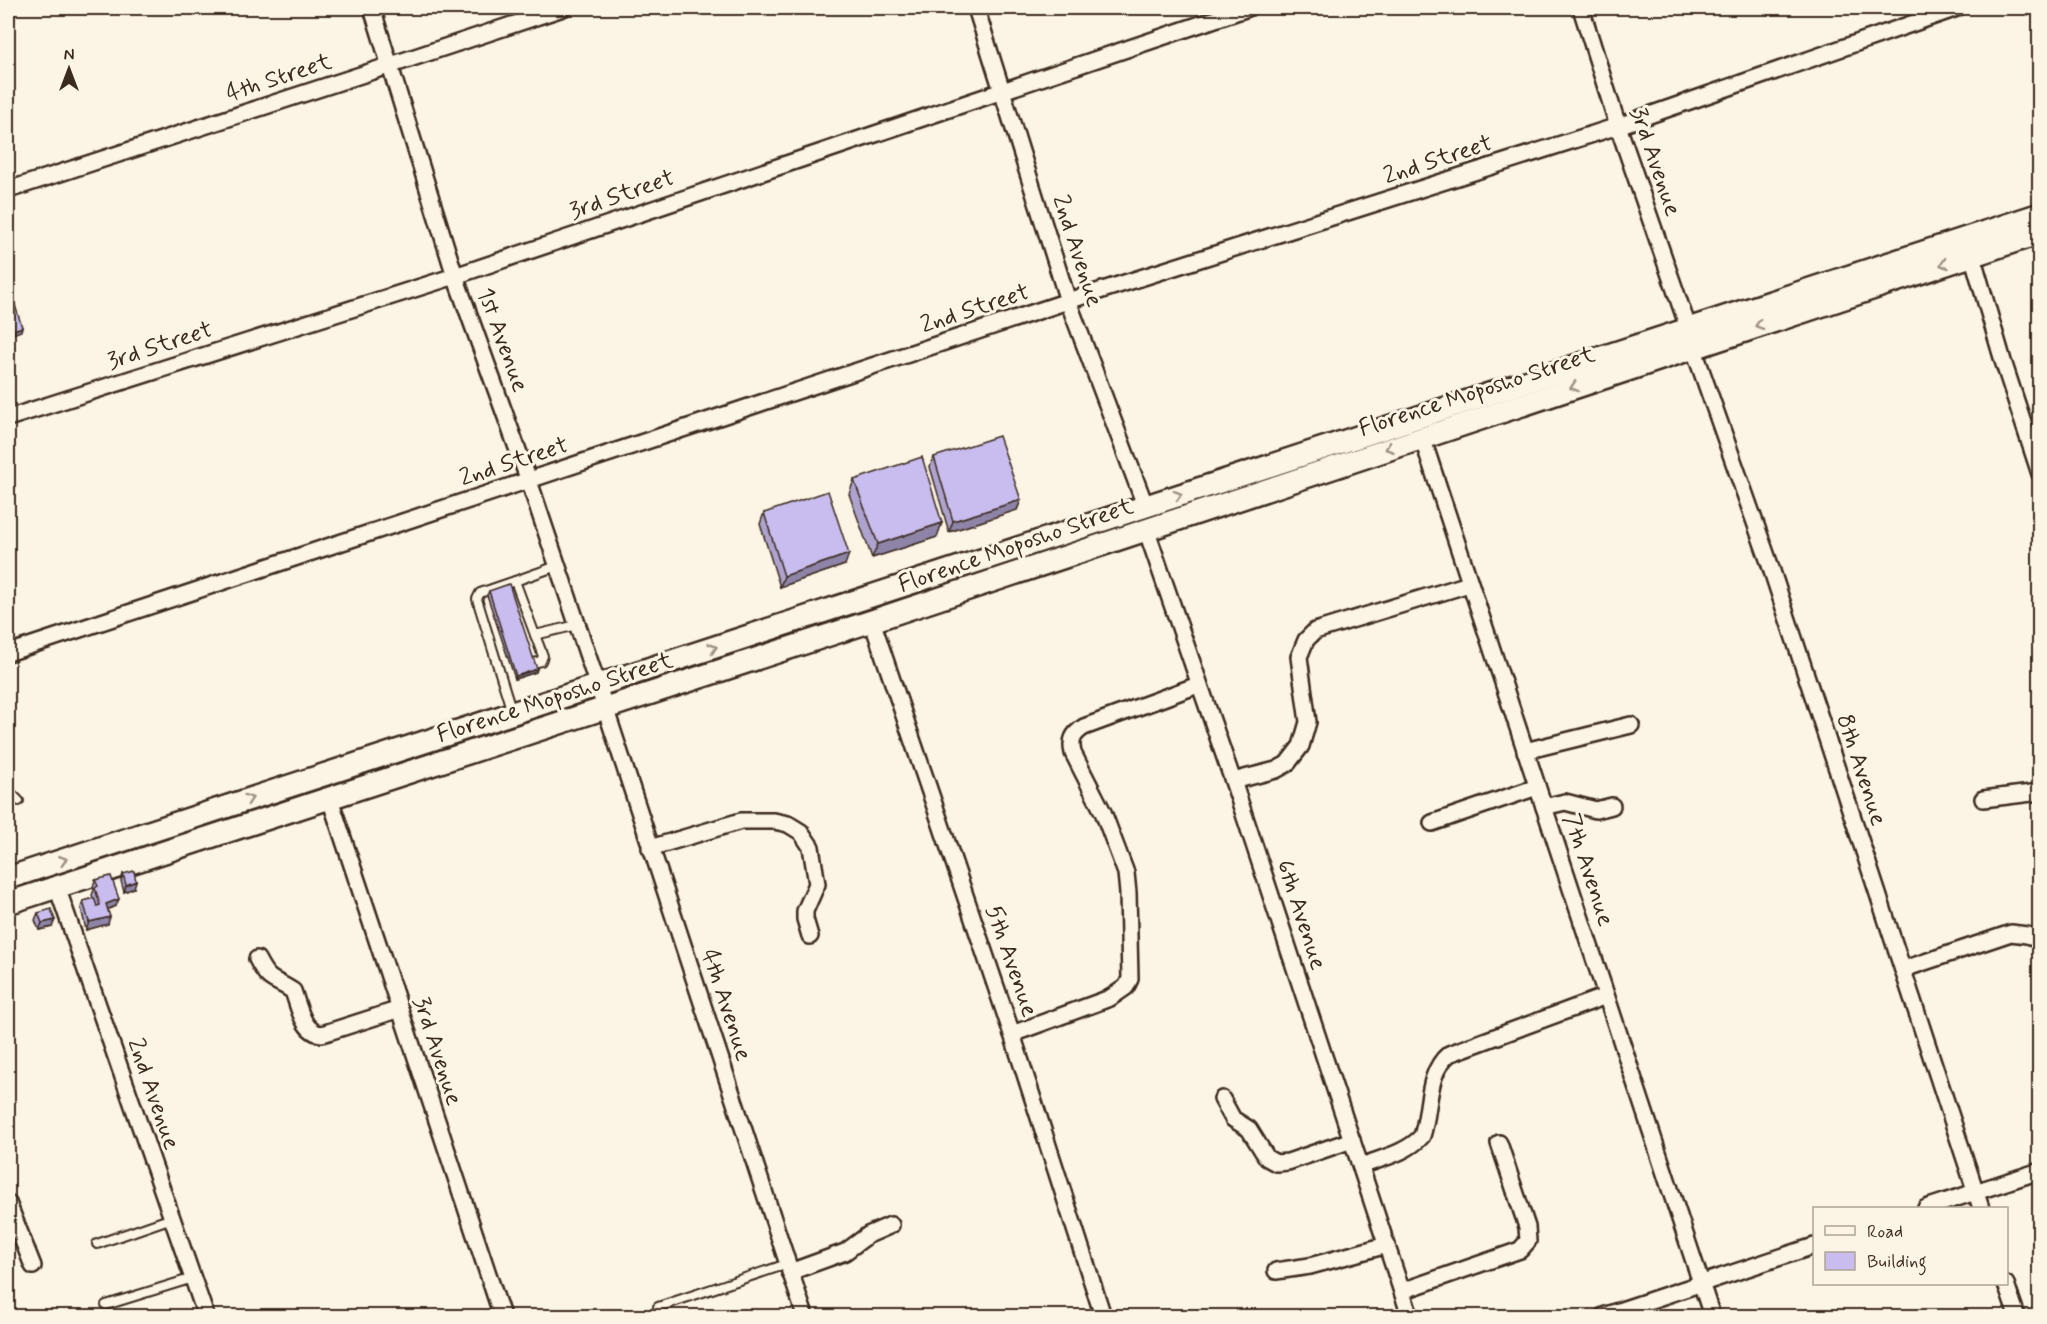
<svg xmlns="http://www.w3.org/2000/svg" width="2047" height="1324" font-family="Mynerve,sans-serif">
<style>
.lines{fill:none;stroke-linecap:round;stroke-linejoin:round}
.lane-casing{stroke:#3b2a1e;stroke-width:12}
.street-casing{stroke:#3b2a1e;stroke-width:20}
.secondary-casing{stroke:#3b2a1e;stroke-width:26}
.lane{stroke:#fcf5e5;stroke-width:8}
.street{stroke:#fcf5e5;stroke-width:15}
.secondary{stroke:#fcf5e5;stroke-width:21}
.wall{fill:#ada3ce;stroke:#3b2a1e;stroke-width:1.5}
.shaded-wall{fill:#8d84a7;stroke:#3b2a1e;stroke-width:1.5}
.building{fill:#c9bdef;stroke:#3b2a1e;stroke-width:1.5}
.oneway{stroke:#9c9082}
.labels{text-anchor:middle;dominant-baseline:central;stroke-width:6;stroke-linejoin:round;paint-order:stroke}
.street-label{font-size:24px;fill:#3b2a1e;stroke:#fcf5e5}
</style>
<rect width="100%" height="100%" fill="#fcf5e5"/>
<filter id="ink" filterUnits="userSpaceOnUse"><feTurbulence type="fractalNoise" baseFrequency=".0167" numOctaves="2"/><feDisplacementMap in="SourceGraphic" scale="12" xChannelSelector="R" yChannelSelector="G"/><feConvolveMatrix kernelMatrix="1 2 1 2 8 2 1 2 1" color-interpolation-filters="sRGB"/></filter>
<g filter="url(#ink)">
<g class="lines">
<g class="lane-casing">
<g id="lane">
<polyline points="557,566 515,581 535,635 577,625"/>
<polyline points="533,663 541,661 543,656 535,635"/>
<polyline points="512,712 477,599 480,593 515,581"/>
<polyline points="8,790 19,801"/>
<polyline points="97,1244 172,1218"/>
<polyline points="106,1305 193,1278"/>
<polyline points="658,1307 787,1264"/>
</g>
</g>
<g class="street-casing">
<g id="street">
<polyline points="372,8 455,276 529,481 598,686 805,1316"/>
<polyline points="976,8 1068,301 1145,505"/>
<polyline points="1581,8 1618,126 1689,330"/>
<polyline points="8,190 388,66 563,8"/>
<polyline points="1972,255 2003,361 2040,474"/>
<polyline points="1693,347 1769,562 1981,1208"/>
<polyline points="8,418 455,276 1248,8"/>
<polyline points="1422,437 1712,1316"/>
<polyline points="1146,529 1233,781 1410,1316"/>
<polyline points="872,621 1012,1034 1103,1316"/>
<polyline points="8,653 1068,301 1618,126 1957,8"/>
<polyline points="1525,751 1631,725"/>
<polyline points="1233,781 1276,770 1287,764 1301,746 1308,722 1299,657 1306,640 1315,631 1469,584"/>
<polyline points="330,799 502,1316"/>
<polyline points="1983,799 2040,792"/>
<polyline points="1544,807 1565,802 1596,810 1612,806"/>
<polyline points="1432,823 1537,787"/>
<polyline points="650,848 741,821 774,821 788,824 801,832 811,847 817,884 805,911 805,919 810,936"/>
<polyline points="57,887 206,1316"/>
<path d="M257,959C270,984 272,977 293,991C299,1007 303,1033 322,1034L400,1009"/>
<polyline points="1904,969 2011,933 2027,935 2040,939"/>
<path d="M1012,1034L1110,998L1126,987L1130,979L1128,893L1126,873L1103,812L1073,753C1070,740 1073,734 1084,727L1198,685"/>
<polyline points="1222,1099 1233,1119 1249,1129 1267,1158 1276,1163 1288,1162 1352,1140"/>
<path d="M1361,1166C1382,1158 1407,1153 1422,1136C1431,1109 1426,1073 1449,1054L1606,996"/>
<polyline points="8,1203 33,1266"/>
<polyline points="1926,1208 2040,1171"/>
<polyline points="1276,1271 1310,1266 1387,1245"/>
<polyline points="790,1272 845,1252 868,1235 891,1225"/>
<polyline points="2006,1284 2017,1316"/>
<polyline points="1402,1291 1520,1250 1528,1241 1527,1227 1499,1143"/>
<polyline points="1603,1316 1814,1246"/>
</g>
</g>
<g class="secondary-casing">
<g id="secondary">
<polyline points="8,878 2040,214"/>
<polyline points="8,903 872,621 2040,233"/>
</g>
</g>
<use href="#lane" class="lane"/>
<use href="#street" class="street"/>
<use href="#secondary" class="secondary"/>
</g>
<g class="wall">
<polygon points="934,457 1021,500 1017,510 949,532 930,467"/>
<polygon points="854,480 937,537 872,558 849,494"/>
<polygon points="764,513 845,565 780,587 760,524"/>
<polygon points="489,591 536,672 515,679 487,595"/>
<polygon points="123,874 134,888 124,892 121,881"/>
<polygon points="95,880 116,906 108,909 108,924 86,930 81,908 83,901 93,898 92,895 94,890 93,887"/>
<polygon points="38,913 52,927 39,930 35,920"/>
</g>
<g class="shaded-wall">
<polygon points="22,327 21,331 8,336 8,332"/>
<polygon points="1021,500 1017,510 949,532 953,521"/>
<polygon points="942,523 937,537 872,558 878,544"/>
<polygon points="849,554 845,565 780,587 784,576"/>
<polygon points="537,669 536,672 515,679 516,676"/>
<polygon points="136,881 134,888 124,892 126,885"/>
<polygon points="119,899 116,906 104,911 106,904"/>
<polygon points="110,917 108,924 86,930 89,922"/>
<polygon points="55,920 52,927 39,930 42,923"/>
</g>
<g class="building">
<polygon points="8,283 22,327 8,332"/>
<polygon points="999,436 1021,500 953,521 934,457"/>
<polygon points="922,457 942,523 878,544 854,480"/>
<polygon points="828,491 849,554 784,576 764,513"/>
<polygon points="509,584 537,669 516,676 489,591"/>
<polygon points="134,871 136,881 126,885 123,874"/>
<polygon points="111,876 119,899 106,904 110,917 89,922 83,901 94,898 97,906 100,905 95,888 98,886 95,880"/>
<polygon points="51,909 55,920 42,923 38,913"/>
</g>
<defs><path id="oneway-chevron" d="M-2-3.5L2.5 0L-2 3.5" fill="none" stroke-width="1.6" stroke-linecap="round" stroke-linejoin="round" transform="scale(1.5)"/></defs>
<g class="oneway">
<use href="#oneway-chevron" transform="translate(1944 264) rotate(162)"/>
<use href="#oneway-chevron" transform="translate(1759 325) rotate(162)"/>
<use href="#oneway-chevron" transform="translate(1574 387) rotate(162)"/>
<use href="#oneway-chevron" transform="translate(1389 448) rotate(161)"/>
<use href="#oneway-chevron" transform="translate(1178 495) rotate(-18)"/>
<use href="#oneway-chevron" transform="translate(713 648) rotate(-18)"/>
<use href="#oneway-chevron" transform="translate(249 799) rotate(-18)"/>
<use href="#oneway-chevron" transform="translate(63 860) rotate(-18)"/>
</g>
</g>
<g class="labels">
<g class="street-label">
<text transform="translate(279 78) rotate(-18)">4th Street</text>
<text transform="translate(1438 160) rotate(-18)">2nd Street</text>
<text transform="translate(1655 162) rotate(71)">3rd Avenue</text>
<text transform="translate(622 195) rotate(-19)">3rd Street</text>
<text transform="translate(1077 251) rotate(72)">2nd Avenue</text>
<text transform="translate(975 309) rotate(-18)">2nd Street</text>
<text transform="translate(502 340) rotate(70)">1st Avenue</text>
<text transform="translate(160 346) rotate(-18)">3rd Street</text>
<text transform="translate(1477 392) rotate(-18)">Florence Moposho Street</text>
<text transform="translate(514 462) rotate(-18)">2nd Street</text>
<text transform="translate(1016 546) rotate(-19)">Florence Moposho Street</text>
<text transform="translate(555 698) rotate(-18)">Florence Moposho Street</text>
<text transform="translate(1861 770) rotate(72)">8th Avenue</text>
<text transform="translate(1588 870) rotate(72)">7th Avenue</text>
<text transform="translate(1301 915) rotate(72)">6th Avenue</text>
<text transform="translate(1011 961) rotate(71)">5th Avenue</text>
<text transform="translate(726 1005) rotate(72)">4th Avenue</text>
<text transform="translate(437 1051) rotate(72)">3rd Avenue</text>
<text transform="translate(153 1094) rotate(71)">2nd Avenue</text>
</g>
</g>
<rect width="2047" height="1324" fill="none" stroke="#fcf5e5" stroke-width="30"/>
<rect x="15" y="15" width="2017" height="1294" fill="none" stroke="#3b2a1e" stroke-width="2" filter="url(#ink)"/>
<rect x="1813" y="1207" width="195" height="78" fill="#fcf5e5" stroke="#afa495" stroke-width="1.5"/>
<rect x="1825" y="1226" width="30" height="9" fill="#fcf5e5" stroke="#afa495" stroke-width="1.5"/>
<text x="1867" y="1237" font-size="18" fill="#3b2a1e">Road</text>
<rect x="1825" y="1252" width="30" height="18" fill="#c9bdef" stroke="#afa495" stroke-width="1.5"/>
<text x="1867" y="1267" font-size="18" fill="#3b2a1e">Building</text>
<g transform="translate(69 69)" stroke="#fcf5e5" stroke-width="4.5" paint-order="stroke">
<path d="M0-4.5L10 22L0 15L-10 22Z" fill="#3b2a1e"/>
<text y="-9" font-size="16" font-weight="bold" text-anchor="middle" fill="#3b2a1e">N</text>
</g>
</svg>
